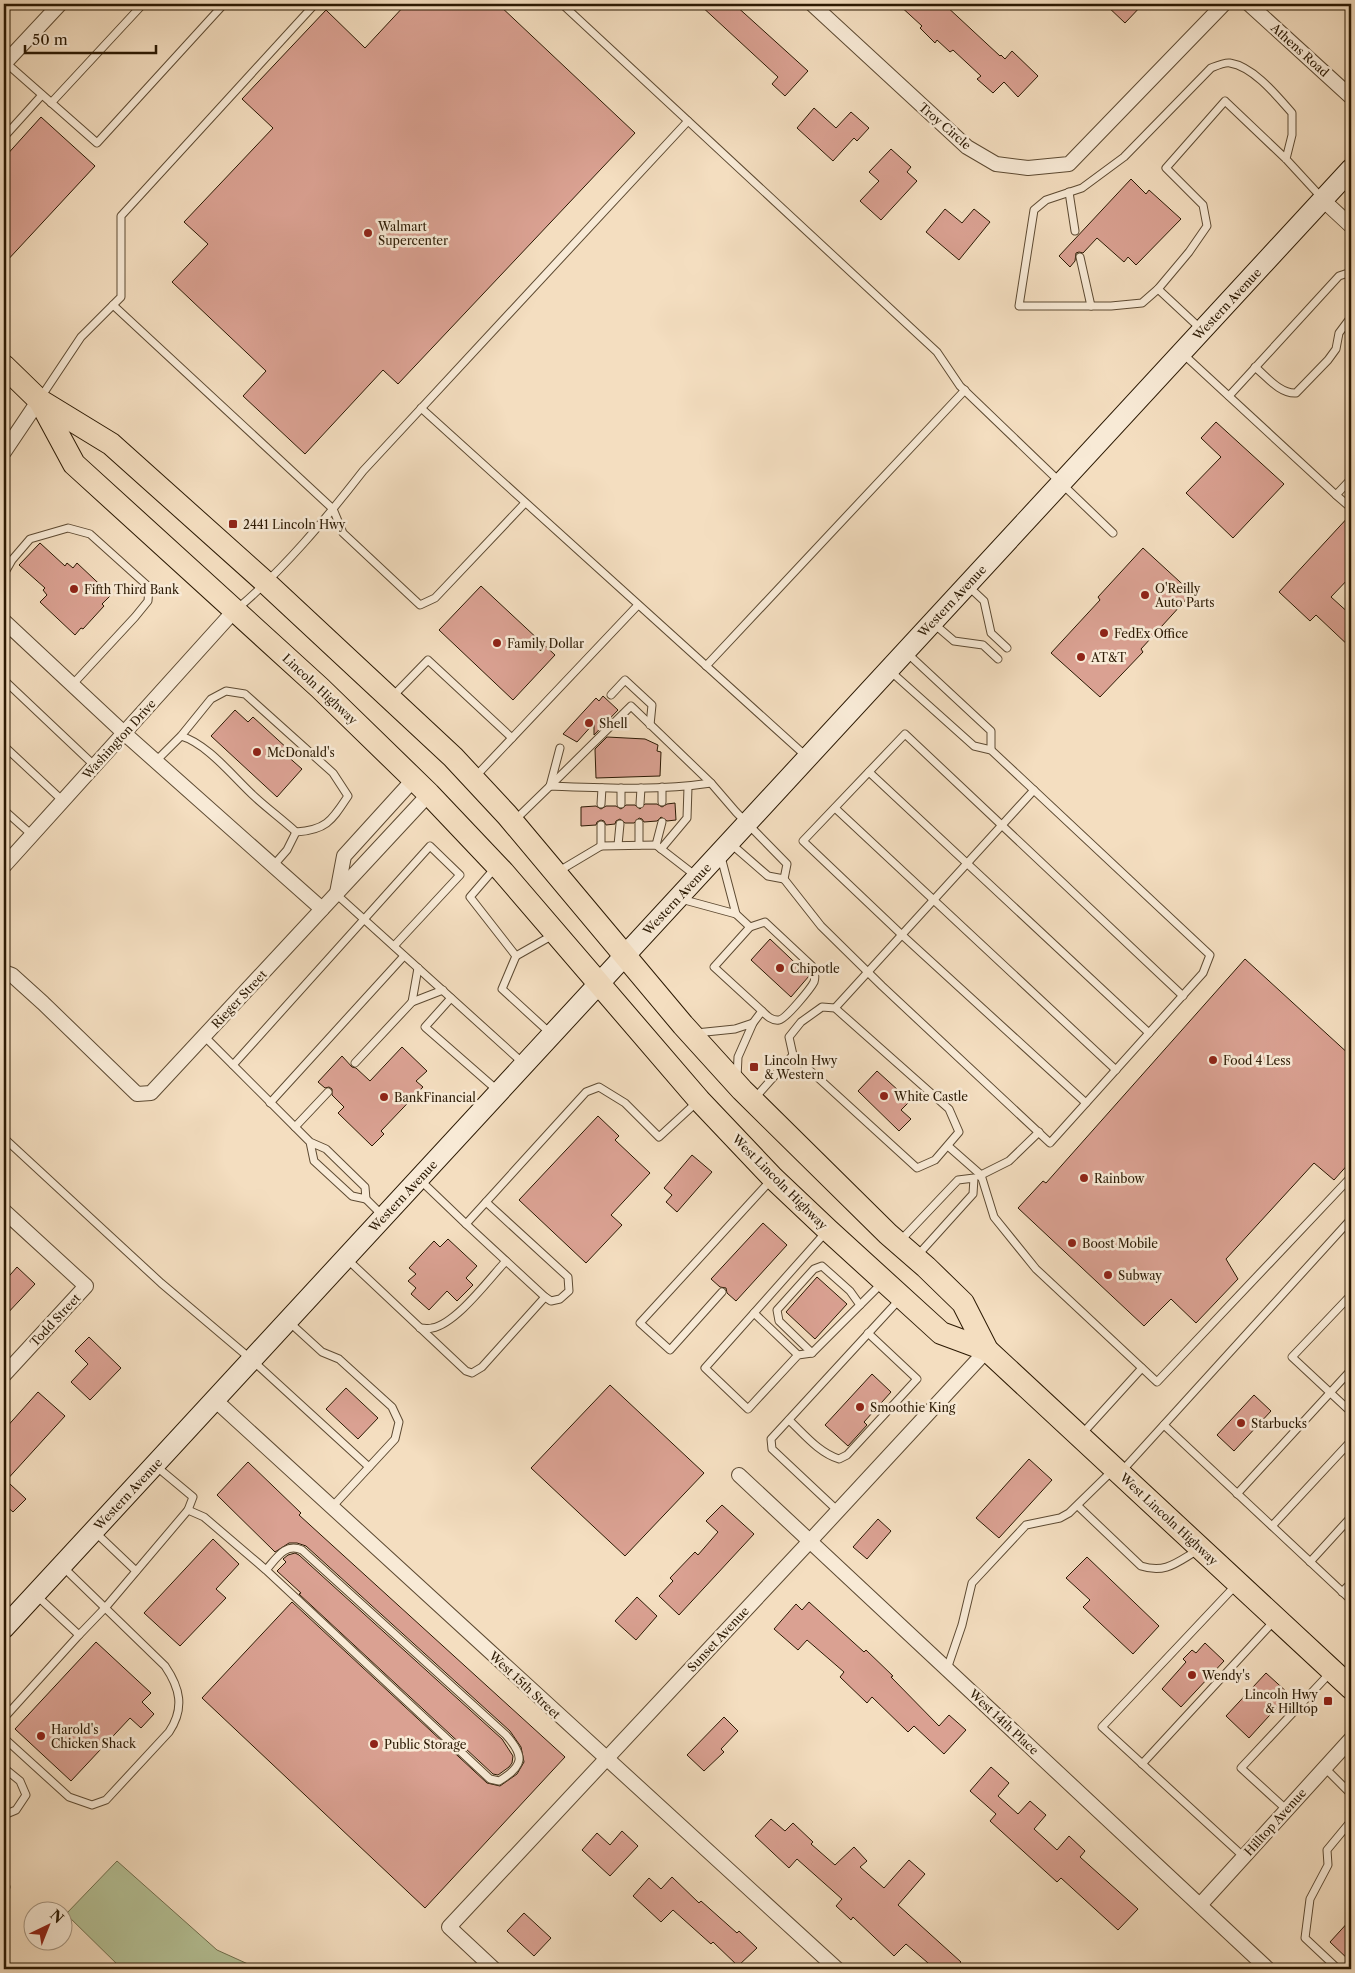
<svg xmlns="http://www.w3.org/2000/svg" width="1355" height="1973" font-family="'Libre Caslon Text',serif">
<style>
.green{fill:#b5c297;stroke:#706e4d}
.building{fill:#daa192;stroke:#2b1903}
.lines{fill:none;stroke-linecap:round;stroke-linejoin:round}
.service-casing{stroke:#5d4a32;stroke-width:9}
.minor-casing{stroke:#5d4a32;stroke-width:16}
.secondary-casing{stroke:#2b1903;stroke-width:22}
.primary-casing{stroke:#2b1903;stroke-width:24}
.service{stroke:#f8ead6;stroke-width:7}
.minor{stroke:#f8ead6;stroke-width:14}
.secondary{stroke:#f8ead6;stroke-width:20}
.primary{stroke:#f4dec0;stroke-width:22}
.poi-dot{fill:#8f2418;stroke:#f8ead6;stroke-width:2}
.labels{text-anchor:middle;dominant-baseline:central;stroke-width:5;stroke-linejoin:round;paint-order:stroke}
.street-label{font-size:12px;fill:#2b1903;stroke:#f8ead6}
.poi-label{font-size:12px;fill:#2b1903;stroke:#f8ead6;text-anchor:start}
</style>
<rect width="100%" height="100%" fill="#f4dec0"/>
<filter id="stains"><feTurbulence type="fractalNoise" baseFrequency=".004" numOctaves="4"/><feColorMatrix values="0 0 0 0 .2 0 0 0 0 .09 0 0 0 0 .02 0 0 0 .5 -.17"/></filter>
<radialGradient id="worn" r=".72"><stop offset=".6" stop-color="#630" stop-opacity="0"/><stop offset="1" stop-color="#630" stop-opacity=".3"/></radialGradient>
<polygon class="green" points="117,1861 217,1950 259,1969 122,1969 66,1914"/>
<g class="building">
<polygon points="406,4 498,4 635,133 398,384 383,370 305,454 243,396 266,371 172,282 208,244 184,222 273,128 242,99 326,10 365,48"/>
<polygon points="699,4 734,4 808,71 785,96 772,84 778,77"/>
<polygon points="898,4 944,4 1000,56 1001,55 1005,59 1012,51 1038,76 1018,97 1004,82 993,93 977,79 981,76 953,50 950,52 937,40 935,43 920,28 922,26"/>
<polygon points="1105,4 1143,4 1125,23"/>
<polygon points="814,108 836,128 851,112 869,128 857,141 854,138 833,161 797,128"/>
<polygon points="41,117 95,166 4,264 4,158"/>
<polygon points="891,149 911,167 907,172 917,181 881,220 860,201 879,181 869,172"/>
<polygon points="1131,179 1146,194 1149,190 1181,219 1136,265 1128,257 1124,262 1097,238 1083,253 1079,252 1076,253 1075,261 1070,267 1059,256"/>
<polygon points="945,209 962,223 974,209 990,222 959,260 926,232"/>
<polygon points="1216,422 1284,484 1233,538 1186,493 1221,457 1201,438"/>
<polygon points="1351,514 1351,576 1331,597 1351,615 1351,648 1316,615 1310,621 1279,592"/>
<polygon points="40,543 65,566 67,563 73,568 77,563 111,595 102,604 104,606 83,629 81,628 75,635 40,602 47,595 43,590 45,588 19,565"/>
<polygon points="1143,548 1192,593 1141,649 1143,652 1100,697 1051,653 1100,600 1098,597"/>
<polygon points="481,586 555,655 513,700 439,630"/>
<polygon points="603,696 618,710 594,735 594,723 577,742 563,734 596,698 599,701"/>
<polygon points="235,710 248,722 253,717 289,750 285,754 302,769 277,797 211,736"/>
<polygon points="607,737 645,739 658,745 657,751 661,752 660,776 596,778 595,749"/>
<polygon points="675,803 676,820 667,821 661,817 657,821 644,822 642,819 639,818 634,823 625,823 620,819 616,821 615,824 606,825 604,821 601,820 597,822 596,825 581,826 581,807 596,806 601,809 606,806 616,806 621,809 626,805 635,805 640,809 645,804 657,804 662,807 667,804"/>
<polygon points="770,939 809,976 791,997 751,960"/>
<polygon points="1245,959 1351,1056 1351,1161 1334,1180 1314,1163 1226,1259 1238,1279 1196,1323 1171,1299 1144,1326 1018,1208 1043,1181 1046,1183"/>
<polygon points="402,1047 427,1071 416,1081 423,1087 381,1131 384,1134 372,1146 338,1113 344,1107 332,1095 332,1089 329,1087 325,1088 318,1082 342,1056 352,1067 356,1068 370,1081"/>
<polygon points="877,1071 910,1101 901,1110 911,1119 899,1131 858,1091"/>
<polygon points="598,1116 619,1136 615,1140 650,1173 611,1215 622,1225 586,1263 519,1200"/>
<polygon points="692,1155 712,1172 677,1212 666,1202 672,1195 664,1188"/>
<polygon points="763,1223 787,1245 736,1301 727,1293 726,1288 720,1287 711,1279"/>
<polygon points="448,1239 477,1266 466,1278 473,1285 457,1301 447,1291 429,1310 411,1294 416,1288 408,1281 416,1274 409,1268 434,1241 440,1247"/>
<polygon points="17,1267 35,1284 4,1317 4,1282"/>
<polygon points="817,1277 847,1304 815,1339 786,1312"/>
<polygon points="89,1337 121,1368 90,1400 71,1382 88,1364 75,1351"/>
<polygon points="872,1374 891,1392 864,1422 867,1425 848,1446 825,1425"/>
<polygon points="610,1385 704,1473 625,1556 531,1468"/>
<polygon points="346,1388 378,1418 358,1439 326,1409"/>
<polygon points="38,1392 65,1416 4,1483 4,1430"/>
<polygon points="1254,1395 1271,1411 1234,1451 1217,1435"/>
<polygon points="1029,1459 1052,1480 999,1538 976,1518"/>
<polygon points="248,1462 301,1513 299,1515 565,1757 425,1908 202,1698 292,1602 487,1783 500,1786 517,1774 524,1762 521,1747 510,1731 306,1546 297,1543 289,1543 275,1552 217,1495"/>
<polygon points="10,1484 26,1499 13,1512 4,1504 4,1491"/>
<polygon points="722,1505 754,1534 679,1615 659,1596 673,1581 670,1578 695,1552 698,1555 718,1532 706,1521"/>
<polygon points="878,1519 891,1531 867,1559 853,1547"/>
<polygon points="213,1539 239,1564 216,1589 226,1598 180,1646 144,1613"/>
<polygon points="295,1553 299,1555 502,1739 513,1756 512,1763 509,1767 498,1775 493,1774 299,1594 301,1593 277,1571 286,1562 283,1559 288,1555"/>
<polygon points="1087,1557 1159,1626 1133,1654 1083,1607 1090,1600 1066,1578"/>
<polygon points="637,1597 657,1616 636,1640 615,1621"/>
<polygon points="809,1602 864,1652 866,1650 893,1676 891,1677 939,1726 949,1715 966,1730 944,1754 914,1726 908,1732 872,1697 867,1703 840,1677 844,1672 807,1640 798,1650 774,1629 796,1604 802,1610"/>
<polygon points="96,1642 151,1693 142,1702 154,1714 141,1728 130,1718 71,1781 15,1729"/>
<polygon points="1205,1643 1224,1661 1181,1707 1162,1689 1186,1662 1183,1659 1192,1650 1196,1653"/>
<polygon points="1266,1673 1289,1694 1249,1738 1226,1716"/>
<polygon points="724,1717 738,1731 721,1749 724,1752 704,1771 687,1755"/>
<polygon points="991,1767 1009,1783 998,1796 1018,1814 1030,1801 1046,1815 1034,1829 1057,1850 1069,1836 1085,1851 1080,1857 1138,1909 1118,1930 1061,1878 1057,1882 990,1821 996,1814 970,1791"/>
<polygon points="771,1819 785,1831 793,1823 813,1842 811,1844 835,1865 854,1847 867,1861 860,1867 884,1888 909,1860 925,1874 898,1905 961,1962 955,1969 935,1969 906,1944 894,1956 853,1917 851,1920 836,1906 842,1899 797,1859 789,1868 755,1836"/>
<polygon points="622,1831 638,1846 610,1876 582,1850 597,1833 610,1845"/>
<polygon points="672,1877 699,1903 701,1901 737,1933 739,1931 757,1948 738,1966 713,1942 711,1944 673,1910 661,1922 633,1896 649,1878 661,1889"/>
<polygon points="524,1913 551,1938 534,1956 507,1931"/>
<polygon points="1351,1919 1351,1962 1330,1942"/>
</g>
<g class="lines">
<g class="service-casing">
<g id="service">
<polyline points="562,4 937,352 960,386 1113,533"/>
<polyline points="5,62 97,143 224,4"/>
<polyline points="51,103 143,4"/>
<polyline points="4,137 42,95"/>
<path d="M1286,159L1292,135V113C1277,96 1254,67 1230,63C1225,62 1216,66 1211,68L1124,157L1082,188L1046,200L1034,210L1019,306H1111L1142,303L1158,289L1189,252L1207,226L1203,205L1166,168L1225,101L1286,159L1321,197"/>
<polyline points="1069,192 1075,231"/>
<polyline points="1080,257 1091,306"/>
<polyline points="1158,289 1202,330"/>
<polyline points="113,305 333,509 343,533 420,605 435,598 525,503"/>
<polyline points="1182,353 1336,495 1351,479"/>
<path d="M1255,367C1267,377 1280,394 1296,393L1328,360L1336,349L1339,333L1351,317"/>
<polyline points="1229,396 1339,276 1351,272"/>
<polyline points="41,397 81,337 121,297 121,216 315,4"/>
<polyline points="421,408 807,757"/>
<polyline points="1336,495 1351,508"/>
<polyline points="4,574 12,560 30,539 68,528 90,534 149,587 148,601 135,617 72,685"/>
<polyline points="968,586 984,601 991,633 1007,648"/>
<path d="M237,609C284,569 325,520 363,471L688,121"/>
<polyline points="933,623 954,641 983,645 998,659"/>
<polyline points="907,653 991,731 991,750"/>
<polyline points="706,666 965,390"/>
<polyline points="4,680 95,766"/>
<polyline points="611,695 625,680 652,705 650,725"/>
<polyline points="393,696 428,660 512,738"/>
<polyline points="4,746 63,801"/>
<path d="M156,761L181,736L211,699L226,691L245,694L333,773L348,796C332,820 327,830 296,832C283,820 268,809 255,797C234,778 208,744 181,736"/>
<polyline points="869,772 1149,1033"/>
<polyline points="475,777 638,605"/>
<polyline points="550,786 631,706 711,783"/>
<polyline points="550,786 560,748"/>
<polyline points="662,787 662,802"/>
<polyline points="601,804 602,788"/>
<polyline points="621,804 621,788"/>
<polyline points="640,804 641,788"/>
<polyline points="835,808 1116,1070"/>
<polyline points="4,810 32,835"/>
<path d="M514,821L550,786C603,788 658,791 711,783L736,812L787,864L784,879L768,876L730,843"/>
<polyline points="601,825 601,846"/>
<polyline points="618,845 620,824"/>
<polyline points="639,845 639,823"/>
<polyline points="656,845 662,822"/>
<polyline points="661,849 687,818 688,787"/>
<polyline points="273,866 287,850 296,832"/>
<polyline points="495,868 470,897 516,956 502,989 550,1033"/>
<polyline points="559,871 601,846 656,845 696,876"/>
<polyline points="784,879 821,926 882,986 1050,1143 1203,973 1210,955 991,750 974,746 889,670"/>
<polyline points="336,894 523,1063"/>
<polyline points="681,899 736,914 721,857"/>
<polyline points="736,914 750,927 714,967 762,1011"/>
<path d="M750,927L765,922L812,966C814,972 816,975 814,982C811,988 786,1019 779,1020C772,1021 767,1016 762,1011L753,1023"/>
<polyline points="516,956 553,935"/>
<polyline points="451,998 425,1027 497,1090"/>
<polyline points="412,1002 418,968"/>
<polygon points="822,1007 835,1008 949,1109 959,1132 935,1160 917,1168 793,1055 789,1037 801,1022"/>
<polyline points="835,1008 1034,790"/>
<polyline points="696,1033 735,1029 753,1023 738,1057 737,1078"/>
<polyline points="204,1036 310,1142 326,1149 365,1187 366,1199 352,1196 314,1161 310,1142"/>
<polyline points="355,1063 412,1002 443,990"/>
<polyline points="233,1065 430,846 460,875 394,946"/>
<polyline points="755,1098 793,1055"/>
<polyline points="270,1103 404,956"/>
<polyline points="1086,1103 902,935 803,841 905,734 1183,996"/>
<polyline points="295,1127 328,1092"/>
<polyline points="4,1138 161,1283 252,1360 369,1467"/>
<polyline points="948,1146 981,1175 994,1217 1036,1269 1157,1382 1351,1177"/>
<polyline points="979,1176 1009,1161 1039,1132"/>
<polyline points="419,1179 466,1224 586,1092 599,1087 625,1103 659,1137 697,1102"/>
<polyline points="366,1199 382,1215"/>
<polyline points="466,1224 545,1297 551,1301 560,1299 569,1291 568,1277 486,1202"/>
<polyline points="826,1232 705,1368 748,1409 798,1355 812,1353 881,1284"/>
<polyline points="900,1241 958,1180 974,1178 973,1194 917,1256"/>
<polyline points="348,1260 466,1371 472,1373 482,1367 545,1297"/>
<polyline points="722,1292 670,1350 640,1323 771,1180"/>
<polyline points="1351,1295 1292,1357 1351,1412"/>
<polyline points="754,1313 798,1355"/>
<polyline points="288,1321 322,1352 339,1359 392,1407 399,1422 395,1439 332,1507"/>
<path d="M420,1328C424,1328 428,1329 432,1328C456,1324 489,1279 506,1261"/>
<polyline points="812,1353 779,1321 777,1310 814,1269 822,1266 850,1291 860,1305"/>
<path d="M789,1420C804,1434 819,1453 839,1459L847,1455L917,1379L868,1333"/>
<polyline points="1164,1425 1351,1600"/>
<polyline points="1082,1434 1142,1368"/>
<polyline points="1121,1472 1351,1219"/>
<polyline points="1237,1494 1351,1370"/>
<path d="M1078,1506L1141,1566C1166,1574 1177,1562 1198,1550"/>
<path d="M188,1510L204,1517L258,1563L266,1570L490,1779L499,1781C524,1766 525,1756 506,1735L302,1550C285,1542 276,1559 266,1570"/>
<polyline points="838,1511 772,1449 771,1439 899,1300"/>
<polyline points="1272,1526 1351,1441"/>
<polyline points="95,1532 136,1571"/>
<polyline points="1310,1562 1351,1517"/>
<polyline points="1236,1585 1102,1727 1244,1857"/>
<polyline points="1342,1592 1351,1583"/>
<polyline points="79,1635 105,1608 188,1510 193,1497 157,1467"/>
<polyline points="947,1669 962,1625 972,1583 1026,1525 1060,1518 1069,1513 1112,1471"/>
<polyline points="4,1718 79,1635 36,1595"/>
<path d="M4,1738L69,1797L92,1805L106,1800L169,1732C185,1708 180,1688 165,1666L62,1566"/>
<polyline points="1142,1764 1274,1621"/>
<polyline points="4,1768 20,1781 26,1795 16,1810 4,1815"/>
<polyline points="1325,1768 1351,1794"/>
<polyline points="1287,1810 1241,1768 1330,1673"/>
<polyline points="4,1885 6,1887"/>
<polyline points="1338,1969 1305,1938 1310,1899 1328,1865 1327,1850 1351,1821"/>
</g>
</g>
<g class="minor-casing">
<g id="minor">
<polyline points="812,4 967,147 996,164 1028,168 1069,164 1224,4"/>
<polyline points="1249,4 1351,97"/>
<polyline points="4,64 60,4"/>
<polyline points="1323,200 1351,226"/>
<polyline points="4,452 39,400"/>
<polyline points="4,621 124,733 322,909"/>
<polyline points="4,866 234,611"/>
<polyline points="337,893 344,856 414,779"/>
<polyline points="4,972 12,975 43,1003 137,1094 151,1093 429,794"/>
<polyline points="4,1211 86,1286 4,1375"/>
<polyline points="215,1400 837,1969"/>
<polyline points="739,1475 1268,1969"/>
<polyline points="1200,1905 1351,1739"/>
<polyline points="494,1969 449,1927 810,1541 987,1350"/>
</g>
</g>
<g class="secondary-casing">
<polyline id="secondary" points="4,1628 1351,169"/>
</g>
<g class="primary-casing">
<g id="primary">
<polyline points="4,366 39,400 111,444 264,581 453,757 507,815 683,1025 742,1090 888,1234 926,1267 963,1303 987,1350 1351,1688"/>
<polyline points="40,401 74,464 320,688 429,794 503,872 699,1100 773,1178 828,1230 941,1333 987,1350"/>
</g>
</g>
<use href="#service" class="service"/>
<use href="#minor" class="minor"/>
<use href="#secondary" class="secondary"/>
<use href="#primary" class="primary"/>
</g>
<g class="poi-dot">
<circle cx="368" cy="233" r="5"/>
<rect x="228" y="519" width="10" height="10" rx="2.5"/>
<circle cx="74" cy="589" r="5"/>
<circle cx="1145" cy="595" r="5"/>
<circle cx="1104" cy="633" r="5"/>
<circle cx="497" cy="643" r="5"/>
<circle cx="1081" cy="657" r="5"/>
<circle cx="589" cy="723" r="5"/>
<circle cx="257" cy="752" r="5"/>
<circle cx="780" cy="968" r="5"/>
<circle cx="1213" cy="1060" r="5"/>
<rect x="749" y="1062" width="10" height="10" rx="2.5"/>
<circle cx="884" cy="1096" r="5"/>
<circle cx="384" cy="1097" r="5"/>
<circle cx="1084" cy="1178" r="5"/>
<circle cx="1072" cy="1243" r="5"/>
<circle cx="1108" cy="1275" r="5"/>
<circle cx="860" cy="1407" r="5"/>
<circle cx="1241" cy="1423" r="5"/>
<circle cx="1192" cy="1675" r="5"/>
<rect x="1323" y="1696" width="10" height="10" rx="2.5"/>
<circle cx="41" cy="1736" r="5"/>
<circle cx="374" cy="1744" r="5"/>
</g>
<g class="labels">
<g class="street-label">
<text transform="translate(1300 50) rotate(42)">Athens Road</text>
<text transform="translate(945 126) rotate(41)">Troy Circle</text>
<text transform="translate(1227 304) rotate(-47)">Western Avenue</text>
<text transform="translate(952 601) rotate(-47)">Western Avenue</text>
<text transform="translate(320 689) rotate(43)">Lincoln Highway</text>
<text transform="translate(119 739) rotate(-48)">Washington Drive</text>
<text transform="translate(677 899) rotate(-47)">Western Avenue</text>
<text transform="translate(239 999) rotate(-47)">Rieger Street</text>
<text transform="translate(780 1182) rotate(45)">West Lincoln Highway</text>
<text transform="translate(403 1196) rotate(-47)">Western Avenue</text>
<text transform="translate(55 1320) rotate(-47)">Todd Street</text>
<text transform="translate(128 1494) rotate(-47)">Western Avenue</text>
<text transform="translate(1169 1519) rotate(43)">West Lincoln Highway</text>
<text transform="translate(718 1639) rotate(-47)">Sunset Avenue</text>
<text transform="translate(525 1685) rotate(43)">West 15th Street</text>
<text transform="translate(1004 1722) rotate(43)">West 14th Place</text>
<text transform="translate(1275 1822) rotate(-48)">Hilltop Avenue</text>
</g>
<g class="poi-label">
<text x="378" y="226">Walmart<tspan x="378" dy="14">Supercenter</tspan></text>
<text x="243" y="524">2441 Lincoln Hwy</text>
<text x="1155" y="588">O'Reilly<tspan x="1155" dy="14">Auto Parts</tspan></text>
<text x="84" y="589">Fifth Third Bank</text>
<text x="1114" y="633">FedEx Office</text>
<text x="507" y="643">Family Dollar</text>
<text x="1091" y="657">AT&amp;T</text>
<text x="599" y="723">Shell</text>
<text x="267" y="752">McDonald's</text>
<text x="790" y="968">Chipotle</text>
<text x="764" y="1060">Lincoln Hwy<tspan x="764" dy="14">&amp; Western</tspan></text>
<text x="1223" y="1060">Food 4 Less</text>
<text x="894" y="1096">White Castle</text>
<text x="394" y="1097">BankFinancial</text>
<text x="1094" y="1178">Rainbow</text>
<text x="1082" y="1243">Boost Mobile</text>
<text x="1118" y="1275">Subway</text>
<text x="870" y="1407">Smoothie King</text>
<text x="1251" y="1423">Starbucks</text>
<text x="1202" y="1675">Wendy's</text>
<text x="1318" y="1694" text-anchor="end">Lincoln Hwy<tspan x="1318" dy="14">&amp; Hilltop</tspan></text>
<text x="51" y="1729">Harold's<tspan x="51" dy="14">Chicken Shack</tspan></text>
<text x="384" y="1744">Public Storage</text>
</g>
</g>
<rect width="1355" height="1973" fill="none" stroke="#f4dec0" stroke-width="20"/>
<rect x="5" y="5" width="1345" height="1963" fill="none" stroke="#2b1903" stroke-width="2.5"/>
<rect x="10" y="10" width="1335" height="1953" fill="none" stroke="#2b1903"/>
<g transform="translate(48 1926) rotate(43)"><circle r="24" fill="#f8ead6" stroke="#a69682"/>
<path d="M0-4L9 19L0 12L-9 19Z" fill="#8f2418"/>
<text y="-8" font-size="14" font-weight="bold" text-anchor="middle" fill="#2b1903">N</text>
</g>
<path d="M25 45v8h131v-8" fill="none" stroke="#2b1903" stroke-width="2.5"/>
<text x="32" y="45" font-size="15" fill="#2b1903" stroke="#f8ead6" stroke-width="4" paint-order="stroke">50 m</text>
<rect width="100%" height="100%" filter="url(#stains)"/>
<rect width="100%" height="100%" fill="url(#worn)"/>
</svg>
